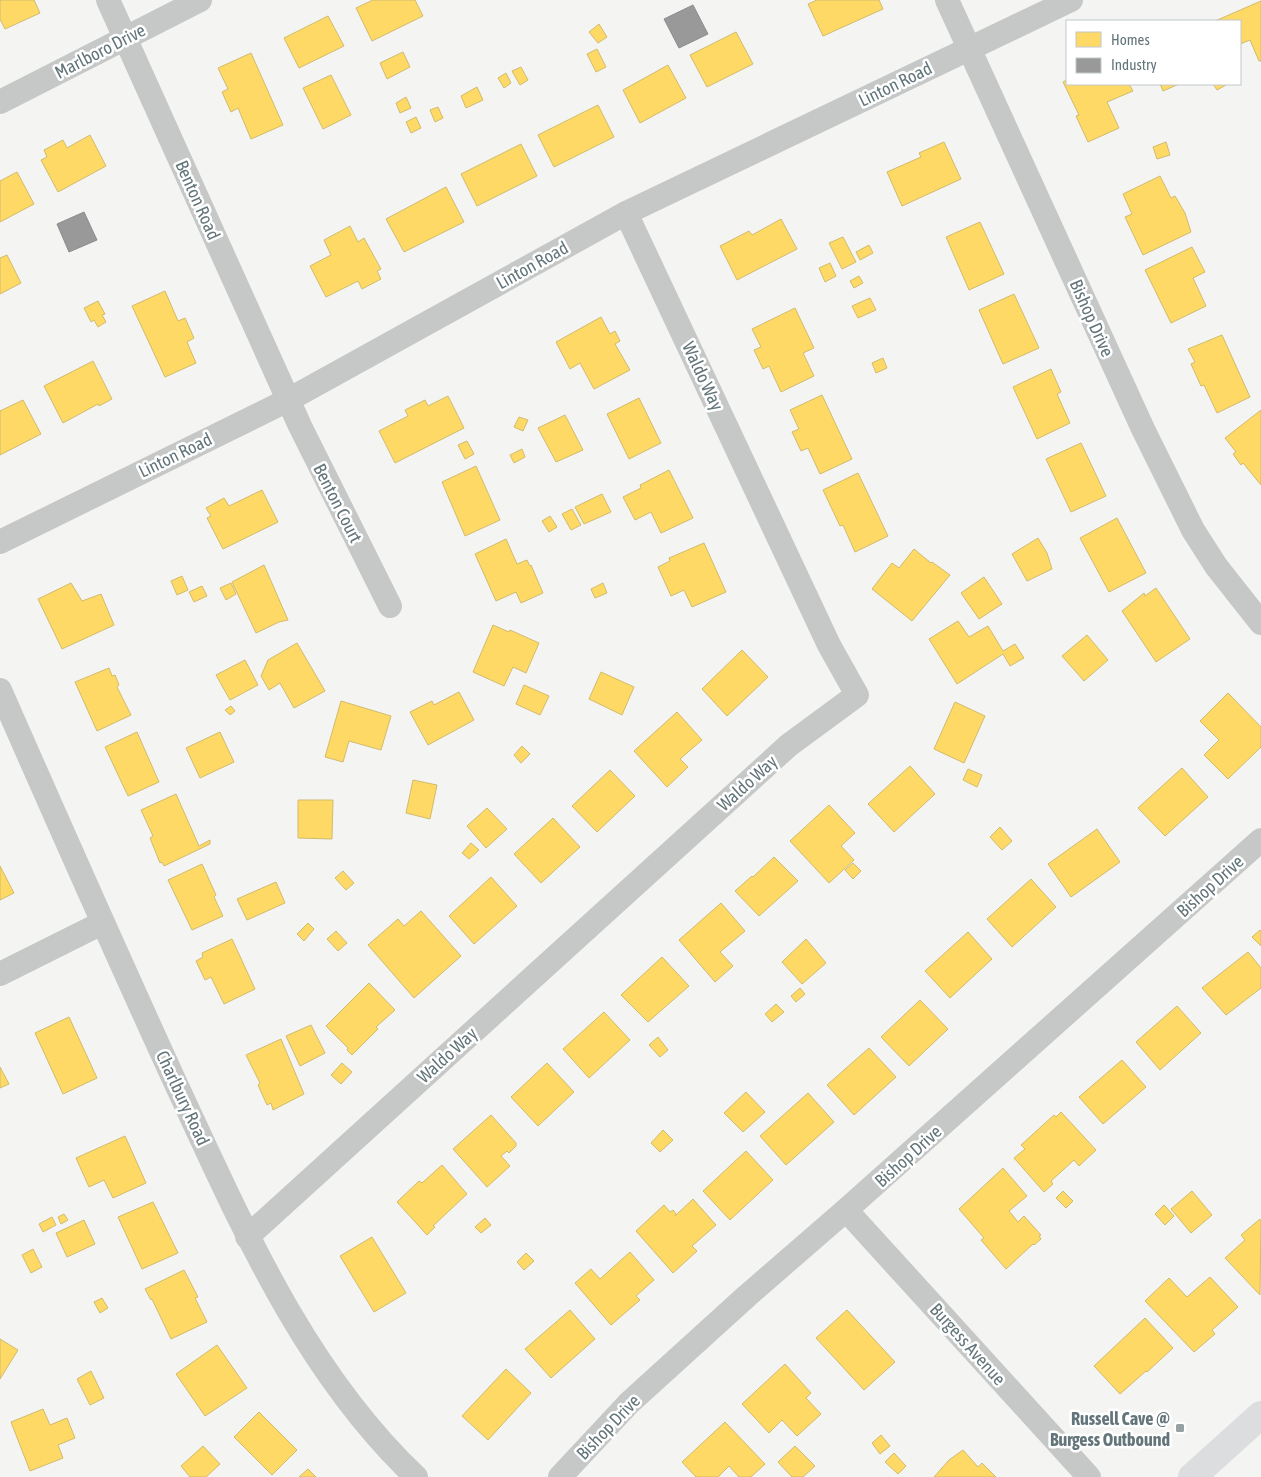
<svg xmlns="http://www.w3.org/2000/svg" width="1261" height="1477" font-family="'Asap Condensed',sans-serif">
<style>
.homes{fill:#ffd966;stroke:#d0bb6c}
.industry{fill:#999;stroke:#898e90}
.lines{fill:none;stroke-linecap:round;stroke-linejoin:round}
.minor{stroke:#c6c8c8;stroke-width:24}
.secondary{stroke:#dcddde;stroke-width:28}
.poi-dot{fill:#96a1a4;stroke:#fff;stroke-width:2}
.labels{text-anchor:middle;dominant-baseline:central;stroke-width:5;stroke-linejoin:round;paint-order:stroke}
.street-label{font-size:18px;fill:#63757a;stroke:#fff}
.poi-label{font-size:18px;font-weight:bold;fill:#63757a;stroke:#fff;text-anchor:end}
</style>
<rect width="100%" height="100%" fill="#f4f4f3"/>
<g class="homes">
<polygon points="0,0 34,0 40,13 5,29 0,19"/>
<polygon points="373,0 415,0 423,16 372,41 356,8"/>
<polygon points="817,0 879,0 883,9 823,36 808,4"/>
<polygon points="1261,1 1261,61 1259,61 1250,40 1240,44 1240,21 1215,21"/>
<polygon points="328,16 344,46 299,68 284,38"/>
<polygon points="599,24 607,37 598,43 589,32"/>
<polygon points="736,32 753,64 707,87 690,55"/>
<polygon points="597,49 606,67 596,72 587,54"/>
<polygon points="403,52 410,67 387,79 380,63"/>
<polygon points="251,53 283,125 251,139 238,108 231,112 222,92 228,89 218,68"/>
<polygon points="668,65 686,98 640,123 623,90"/>
<polygon points="521,67 528,80 520,85 512,71"/>
<polygon points="506,73 511,83 504,88 498,78"/>
<polygon points="331,75 351,115 323,129 303,88"/>
<polygon points="1067,80 1067,84 1129,84 1133,91 1107,102 1119,128 1088,142 1076,116 1079,115 1063,82"/>
<polygon points="1160,84 1179,84 1163,91"/>
<polygon points="1213,84 1225,84 1226,85 1217,90"/>
<polygon points="477,87 483,100 466,108 461,96"/>
<polygon points="406,97 411,108 400,113 396,103"/>
<polygon points="598,105 614,137 554,167 538,135"/>
<polygon points="438,107 443,118 435,122 430,110"/>
<polygon points="416,117 421,128 411,133 406,122"/>
<polygon points="90,135 106,166 58,192 41,160 47,157 44,150 63,140 67,148"/>
<polygon points="944,142 961,179 902,206 887,172 921,157 919,153"/>
<polygon points="1166,142 1170,155 1157,159 1153,147"/>
<polygon points="521,144 537,176 477,206 461,174"/>
<polygon points="17,172 34,204 0,222 0,181"/>
<polygon points="1160,176 1171,198 1175,196 1185,213 1191,232 1143,255 1125,217 1132,214 1123,194"/>
<polygon points="446,187 464,222 404,252 386,219"/>
<polygon points="781,219 797,249 737,280 720,246 749,231 752,235"/>
<polygon points="980,222 1004,274 969,290 946,237"/>
<polygon points="350,226 358,242 364,238 381,269 377,271 381,279 362,289 358,281 326,297 310,266 331,255 324,240"/>
<polygon points="843,237 856,262 842,269 829,243"/>
<polygon points="869,245 873,253 860,260 856,252"/>
<polygon points="1192,247 1205,272 1193,278 1206,306 1171,323 1145,270"/>
<polygon points="7,255 21,283 0,294 0,258"/>
<polygon points="830,263 836,276 825,282 819,268"/>
<polygon points="859,276 863,283 854,288 850,281"/>
<polygon points="165,291 178,321 185,318 194,338 187,342 196,363 165,377 132,306"/>
<polygon points="1014,294 1039,348 1003,364 979,310"/>
<polygon points="870,298 876,310 858,318 852,306"/>
<polygon points="98,301 105,314 102,315 106,322 98,327 94,320 91,322 84,308"/>
<polygon points="795,308 814,348 803,353 814,376 781,392 769,366 763,369 754,350 761,347 752,329"/>
<polygon points="601,317 610,334 615,331 620,341 615,344 630,370 594,389 580,363 570,369 556,342"/>
<polygon points="1222,335 1250,397 1217,413 1204,385 1201,386 1191,364 1195,362 1188,349"/>
<polygon points="883,358 887,368 876,373 872,363"/>
<polygon points="93,361 112,399 99,406 98,404 63,423 44,386"/>
<polygon points="1051,369 1061,392 1057,394 1070,423 1037,439 1013,387"/>
<polygon points="822,395 852,459 820,474 808,448 801,451 792,432 799,429 790,410"/>
<polygon points="448,396 464,428 395,463 379,431 408,416 405,410 425,400 428,406"/>
<polygon points="639,398 661,443 629,459 607,414"/>
<polygon points="23,400 41,434 0,455 0,411"/>
<polygon points="1261,410 1261,485 1243,463 1241,465 1233,454 1236,452 1225,438"/>
<polygon points="565,415 583,450 556,462 538,428"/>
<polygon points="519,417 528,420 523,431 514,427"/>
<polygon points="467,441 474,454 465,459 458,445"/>
<polygon points="1081,443 1106,496 1071,512 1046,459"/>
<polygon points="522,449 525,457 514,463 510,455"/>
<polygon points="476,466 500,520 465,536 442,482"/>
<polygon points="669,470 693,518 661,533 651,512 635,520 623,497 641,488 640,485"/>
<polygon points="858,473 888,536 855,552 843,525 840,526 823,490"/>
<polygon points="262,490 278,522 223,549 207,518 211,516 206,508 224,498 229,506"/>
<polygon points="602,494 611,512 584,524 575,507"/>
<polygon points="572,509 581,525 571,530 562,514"/>
<polygon points="550,516 557,527 549,532 542,521"/>
<polygon points="1117,518 1146,573 1109,592 1080,538"/>
<polygon points="1038,538 1047,553 1052,569 1027,581 1012,554"/>
<polygon points="506,539 517,564 527,560 530,566 531,565 543,593 521,603 516,592 496,601 475,554"/>
<polygon points="704,543 726,592 692,607 684,590 671,596 658,567 670,561 669,558"/>
<polygon points="914,549 931,563 932,562 950,575 912,621 872,589 892,563 899,568"/>
<polygon points="264,565 288,620 279,622 256,633 232,582"/>
<polygon points="182,576 188,590 177,595 171,581"/>
<polygon points="984,577 1002,604 979,619 961,593"/>
<polygon points="71,583 82,601 101,594 114,625 62,649 38,599"/>
<polygon points="231,583 236,594 226,600 220,588"/>
<polygon points="603,583 607,593 595,598 591,589"/>
<polygon points="202,586 207,596 194,602 189,592"/>
<polygon points="1156,588 1190,639 1156,662 1122,611 1144,593 1145,596"/>
<polygon points="958,621 969,637 988,626 1003,651 1015,644 1024,658 1010,666 1003,654 957,684 929,639"/>
<polygon points="493,625 509,632 510,630 539,643 526,673 513,667 504,686 473,672"/>
<polygon points="1087,635 1108,660 1084,681 1062,656"/>
<polygon points="297,643 325,691 294,708 280,683 269,690 261,676 268,660"/>
<polygon points="742,650 768,677 727,716 702,689"/>
<polygon points="245,660 258,685 230,700 216,675"/>
<polygon points="109,668 112,676 115,675 119,685 117,687 131,715 97,731 75,682"/>
<polygon points="601,672 634,687 622,715 589,699"/>
<polygon points="524,685 549,696 540,715 516,704"/>
<polygon points="459,692 474,720 428,745 410,712 432,701 434,705"/>
<polygon points="1228,693 1261,727 1261,747 1228,779 1204,755 1219,740 1200,721"/>
<polygon points="341,701 391,716 381,750 349,741 343,762 325,757"/>
<polygon points="955,702 985,716 964,763 934,749"/>
<polygon points="231,706 235,711 230,715 225,710"/>
<polygon points="677,712 702,740 680,759 688,767 667,787 634,751"/>
<polygon points="137,732 159,782 128,796 105,747"/>
<polygon points="220,732 234,762 200,778 186,748"/>
<polygon points="522,746 530,754 521,763 514,755"/>
<polygon points="910,766 935,794 894,832 868,804"/>
<polygon points="1182,768 1208,797 1165,836 1138,808"/>
<polygon points="968,769 982,775 977,787 963,780"/>
<polygon points="610,770 635,796 597,832 572,806"/>
<polygon points="413,780 437,785 430,819 406,813"/>
<polygon points="176,794 199,846 210,840 210,844 164,866 162,862 160,863 150,838 153,836 141,810"/>
<polygon points="298,800 333,800 332,839 298,838"/>
<polygon points="829,805 855,833 841,846 854,860 829,883 790,841"/>
<polygon points="487,808 507,829 486,848 467,826"/>
<polygon points="553,818 580,847 541,883 514,854"/>
<polygon points="1000,827 1012,841 1002,850 990,837"/>
<polygon points="1097,829 1120,862 1071,897 1048,864"/>
<polygon points="471,843 479,850 469,859 462,853"/>
<polygon points="774,857 798,881 759,916 735,891 752,876 753,877"/>
<polygon points="853,863 861,871 853,879 845,870"/>
<polygon points="202,864 216,895 214,897 223,916 192,930 168,880"/>
<polygon points="0,866 14,893 0,900"/>
<polygon points="343,871 354,883 346,890 335,878"/>
<polygon points="491,877 517,906 474,944 449,916"/>
<polygon points="1031,879 1056,907 1012,947 987,919"/>
<polygon points="276,882 285,903 247,920 237,899"/>
<polygon points="721,903 745,931 720,952 733,966 715,982 679,940"/>
<polygon points="421,911 461,956 414,998 368,945 398,919 404,926"/>
<polygon points="308,923 314,929 304,941 297,934"/>
<polygon points="1260,930 1261,931 1261,946 1252,937"/>
<polygon points="336,931 347,943 338,951 327,939"/>
<polygon points="968,932 992,959 950,998 925,971"/>
<polygon points="232,939 255,989 224,1004 211,977 205,980 196,961 203,957 202,953"/>
<polygon points="806,939 826,963 802,984 782,962"/>
<polygon points="1248,952 1261,968 1261,988 1226,1015 1202,988"/>
<polygon points="662,957 689,986 648,1022 621,995"/>
<polygon points="369,983 395,1010 376,1027 378,1029 352,1055 347,1050 348,1048 326,1026"/>
<polygon points="800,988 805,994 796,1002 791,996"/>
<polygon points="920,1000 948,1029 909,1066 881,1037"/>
<polygon points="776,1004 784,1012 772,1022 765,1014"/>
<polygon points="1177,1006 1201,1033 1160,1070 1136,1042"/>
<polygon points="604,1012 630,1040 589,1078 563,1049"/>
<polygon points="69,1017 97,1078 63,1094 35,1033"/>
<polygon points="311,1025 325,1053 300,1066 286,1036"/>
<polygon points="658,1037 668,1050 660,1057 649,1045"/>
<polygon points="281,1039 304,1094 273,1110 271,1103 267,1105 258,1085 260,1083 246,1055"/>
<polygon points="869,1048 896,1077 854,1115 827,1085"/>
<polygon points="1122,1060 1146,1087 1103,1124 1079,1097"/>
<polygon points="342,1063 352,1072 341,1084 331,1075"/>
<polygon points="547,1063 574,1092 538,1126 511,1097"/>
<polygon points="0,1067 9,1084 0,1088"/>
<polygon points="746,1092 765,1112 743,1132 724,1113"/>
<polygon points="808,1093 834,1122 786,1165 760,1136"/>
<polygon points="1061,1112 1096,1150 1079,1166 1074,1160 1051,1181 1053,1184 1044,1192 1014,1158 1025,1149 1021,1145 1054,1115 1056,1117"/>
<polygon points="491,1115 516,1143 516,1146 509,1153 507,1151 501,1156 510,1166 487,1187 453,1149"/>
<polygon points="663,1130 673,1140 660,1152 651,1143"/>
<polygon points="125,1136 146,1183 113,1198 104,1180 89,1187 76,1158"/>
<polygon points="746,1151 773,1180 730,1220 703,1191"/>
<polygon points="442,1165 467,1194 433,1226 435,1227 427,1235 397,1202 419,1181 422,1183"/>
<polygon points="1003,1168 1027,1196 1009,1211 1018,1222 1024,1216 1041,1235 1039,1236 1041,1239 1034,1245 1033,1244 1006,1269 981,1240 984,1238 959,1209"/>
<polygon points="1063,1191 1073,1201 1066,1208 1056,1198"/>
<polygon points="1192,1191 1212,1215 1191,1233 1171,1209"/>
<polygon points="693,1199 716,1225 692,1246 697,1251 673,1273 636,1231 664,1205 670,1212 673,1210 676,1214 675,1216"/>
<polygon points="153,1202 178,1253 142,1269 118,1217"/>
<polygon points="1164,1205 1174,1216 1165,1225 1155,1214"/>
<polygon points="64,1214 68,1220 61,1224 58,1217"/>
<polygon points="52,1217 56,1225 43,1232 39,1224"/>
<polygon points="485,1218 491,1225 481,1233 475,1227"/>
<polygon points="1260,1219 1261,1221 1260,1295 1225,1258 1245,1240 1241,1235"/>
<polygon points="84,1220 95,1244 67,1257 56,1233"/>
<polygon points="372,1237 406,1293 374,1312 340,1256"/>
<polygon points="33,1249 42,1267 31,1273 22,1255"/>
<polygon points="630,1252 654,1280 636,1296 640,1300 611,1325 575,1283 591,1269 600,1279"/>
<polygon points="526,1253 534,1261 524,1270 517,1262"/>
<polygon points="184,1270 198,1297 195,1298 207,1322 171,1339 152,1299 151,1300 145,1289"/>
<polygon points="1210,1277 1238,1307 1212,1330 1215,1334 1194,1352 1145,1301 1169,1278 1187,1297"/>
<polygon points="102,1298 108,1308 100,1313 94,1302"/>
<polygon points="570,1310 595,1339 551,1378 525,1349"/>
<polygon points="847,1310 895,1362 864,1390 816,1338"/>
<polygon points="1145,1318 1173,1348 1147,1372 1146,1371 1120,1394 1094,1366"/>
<polygon points="0,1339 18,1350 0,1379"/>
<polygon points="217,1345 247,1388 205,1416 176,1374"/>
<polygon points="785,1364 811,1393 806,1398 821,1414 797,1436 782,1420 769,1433 742,1404"/>
<polygon points="506,1369 531,1393 488,1440 462,1416"/>
<polygon points="91,1371 104,1398 90,1405 77,1379"/>
<polygon points="43,1409 50,1425 67,1418 75,1438 58,1445 63,1458 30,1471 11,1422"/>
<polygon points="259,1412 297,1450 272,1475 234,1437"/>
<polygon points="725,1422 765,1464 751,1477 739,1477 729,1466 718,1477 696,1477 682,1462"/>
<polygon points="881,1435 890,1446 880,1454 872,1443"/>
<polygon points="203,1446 220,1464 206,1477 190,1477 181,1466"/>
<polygon points="795,1446 815,1466 803,1477 792,1477 778,1462"/>
<polygon points="963,1450 978,1467 982,1463 996,1477 934,1477 949,1460"/>
<polygon points="894,1453 906,1466 898,1474 885,1462"/>
<polygon points="308,1469 316,1477 299,1477"/>
</g>
<g class="industry">
<polygon points="693,5 708,34 679,48 664,19"/>
<polygon points="84,212 97,240 69,252 57,224"/>
</g>
<g class="lines">
<g class="minor">
<polyline points="108,0 300,426 390,606"/>
<polyline points="947,0 1143,429 1193,530 1216,566 1261,623"/>
<polyline points="0,102 200,0"/>
<polyline points="0,542 288,400 626,213 1071,0"/>
<path d="M0,690C58,822 116,953 176,1084C241,1223 303,1370 416,1477"/>
<polyline points="0,974 102,923"/>
<polyline points="846,1210 1089,1477"/>
<polyline points="247,1237 789,745 857,695 829,645 626,213"/>
<polyline points="560,1477 629,1403 748,1295 846,1210 1261,840"/>
</g>
<polyline class="secondary" points="1192,1477 1261,1415"/>
</g>
<rect class="poi-dot" x="1175" y="1423" width="10" height="10" rx="2.5"/>
<g class="labels">
<g class="street-label">
<text transform="translate(100 51) rotate(-27)">Marlboro Drive</text>
<text transform="translate(895 84) rotate(-26)">Linton Road</text>
<text transform="translate(198 200) rotate(66)">Benton Road</text>
<text transform="translate(532 265) rotate(-29)">Linton Road</text>
<text transform="translate(1092 318) rotate(66)">Bishop Drive</text>
<text transform="translate(703 376) rotate(65)">Waldo Way</text>
<text transform="translate(175 455) rotate(-26)">Linton Road</text>
<text transform="translate(338 503) rotate(63)">Benton Court</text>
<text transform="translate(747 783) rotate(-42)">Waldo Way</text>
<text transform="translate(1210 886) rotate(-42)">Bishop Drive</text>
<text transform="translate(447 1055) rotate(-42)">Waldo Way</text>
<text transform="translate(183 1098) rotate(65)">Charlbury Road</text>
<text transform="translate(908 1156) rotate(-42)">Bishop Drive</text>
<text transform="translate(968 1344) rotate(48)">Burgess Avenue</text>
<text transform="translate(608 1427) rotate(-46)">Bishop Drive</text>
</g>
<g class="poi-label">
<text x="1170" y="1418">Russell Cave @<tspan x="1170" dy="21">Burgess Outbound</tspan></text>
</g>
</g>
<rect x="1066" y="20" width="175" height="65" fill="#ffffff" stroke="#c1c8ca"/>
<rect x="1076" y="32" width="25" height="15" fill="#ffd966" stroke="#c1c8ca"/>
<text x="1111" y="45" font-size="15" fill="#63757a">Homes</text>
<rect x="1076" y="58" width="25" height="15" fill="#999999" stroke="#c1c8ca"/>
<text x="1111" y="70" font-size="15" fill="#63757a">Industry</text>
</svg>
